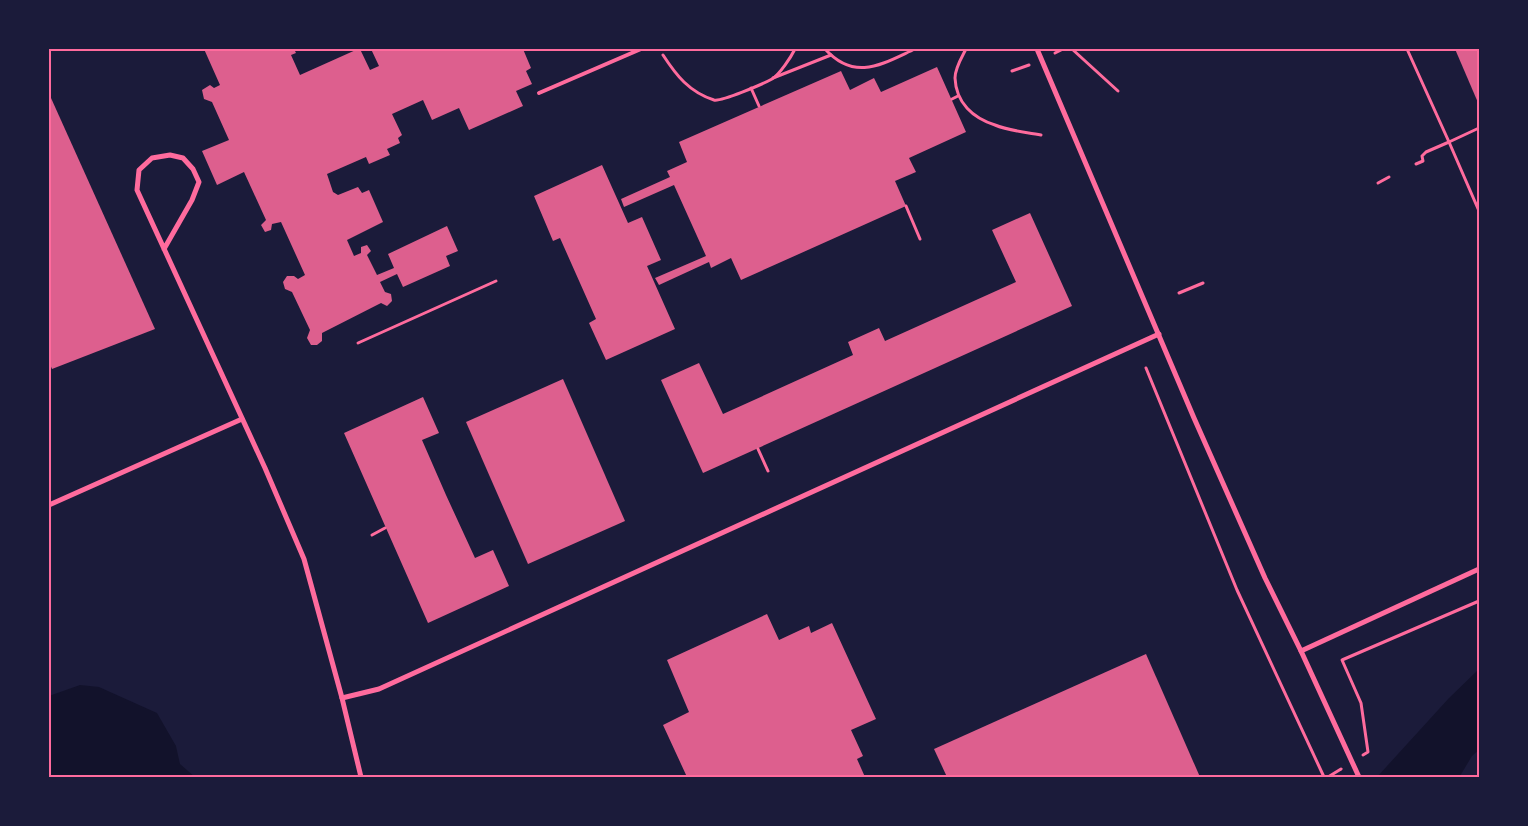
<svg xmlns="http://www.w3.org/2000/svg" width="1528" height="826" font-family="Manrope,sans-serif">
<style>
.water{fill:#12122b}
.building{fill:#dd5f8e}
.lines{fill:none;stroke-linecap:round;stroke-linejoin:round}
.path{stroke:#ff6b9d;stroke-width:3}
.service{stroke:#ff6b9d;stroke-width:4}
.minor{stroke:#ff6b9d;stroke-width:5}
.neatline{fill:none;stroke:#ff6b9d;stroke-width:2}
</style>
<rect width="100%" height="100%" fill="#1b1b3a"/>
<g class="water">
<polygon points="1479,669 1479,750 1472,756 1460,776 1377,777 1449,698"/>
<polygon points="80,685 99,687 157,713 176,746 180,764 195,777 49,777 49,696"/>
</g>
<g class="building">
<polygon points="204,49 294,49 296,53 291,55 300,75 358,49 360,49 370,70 379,66 371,49 523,49 531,68 526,71 532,84 516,91 523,106 469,130 459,108 432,120 423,100 392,114 402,135 398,138 400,143 387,149 390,155 369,164 366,157 327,174 333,192 338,195 358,187 362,193 369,190 383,222 347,240 354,256 361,253 361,247 367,245 371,251 367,255 377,275 394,268 388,254 447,226 458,251 446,256 450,266 403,287 397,274 380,282 385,292 391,294 392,301 387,306 381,303 322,333 322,341 317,345 311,345 307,338 310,330 292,292 285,289 283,282 287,276 294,276 298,279 305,275 281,222 272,224 271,230 265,232 261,225 266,220 244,172 217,185 202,151 229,140 212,102 204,99 202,90 210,85 214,88 220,85"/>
<polygon points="1455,49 1479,49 1479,105"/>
<polygon points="937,67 966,132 909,158 916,172 895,181 906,206 741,280 731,258 711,268 709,262 659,285 655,278 706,256 674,185 624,207 621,199 670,177 667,171 687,162 679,142 841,71 850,90 874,78 881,92"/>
<polygon points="51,98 155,329 52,369 49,362 49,99"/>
<polygon points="602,165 628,223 642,217 661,260 647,266 675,329 606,360 589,323 596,319 560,238 553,241 534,196"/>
<polygon points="1030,213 1072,306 703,473 661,380 699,363 723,414 853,355 848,342 879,328 885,341 1016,282 992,230"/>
<polygon points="563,379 625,521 528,564 466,422"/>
<polygon points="423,397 439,433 422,440 446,495 475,558 493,550 509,586 428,623 344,433"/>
<polygon points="767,614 779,640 809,626 811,633 832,623 876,719 851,730 863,756 857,759 865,777 687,777 663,725 689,712 667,660"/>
<polygon points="1146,654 1200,777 947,777 934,749"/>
</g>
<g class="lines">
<g class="path">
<path d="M825,49C855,82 882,64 915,49"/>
<path d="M966,49C962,57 955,68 955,78C956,103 973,118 995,125C1009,131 1026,132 1041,135"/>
<polyline points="1072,49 1118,91"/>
<polyline points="1407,49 1449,142 1426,152 1422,156 1423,161 1416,164"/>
<polyline points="1055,53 1063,49"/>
<path d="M663,55C676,75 689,92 714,100C721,102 763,84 772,79C780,74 791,57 795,49"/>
<polyline points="1012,71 1029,65"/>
<polyline points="773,78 831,55"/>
<polyline points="751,88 759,106"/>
<polyline points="952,99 958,96"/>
<polyline points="1479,128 1449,142 1479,211"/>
<polyline points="1378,183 1389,177"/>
<polyline points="906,206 920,239"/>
<polyline points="1179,293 1203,283"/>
<polyline points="358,343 496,281"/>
<polyline points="1146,368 1237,590 1324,777"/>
<polyline points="758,449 768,471"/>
<polyline points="372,535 385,528"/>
<polyline points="1363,755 1368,752 1361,703 1342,660 1479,601"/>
<polyline points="1328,777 1341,769"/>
</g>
<polyline class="service" points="539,93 641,49"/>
<g class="minor">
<polyline points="1037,49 1194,418 1265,578 1301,651 1359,777"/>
<polyline points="164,249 192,200 199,182 193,169 183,158 170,155 152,158 139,170 137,190 265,468 304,559 342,698 361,777"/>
<polyline points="49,505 242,419"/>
<polyline points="1301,651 1479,569"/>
<polyline points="342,698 379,689 1159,334"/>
</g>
</g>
<rect width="1528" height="826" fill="none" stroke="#1b1b3a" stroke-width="100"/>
<rect x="50" y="50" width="1428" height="726" class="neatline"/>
</svg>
